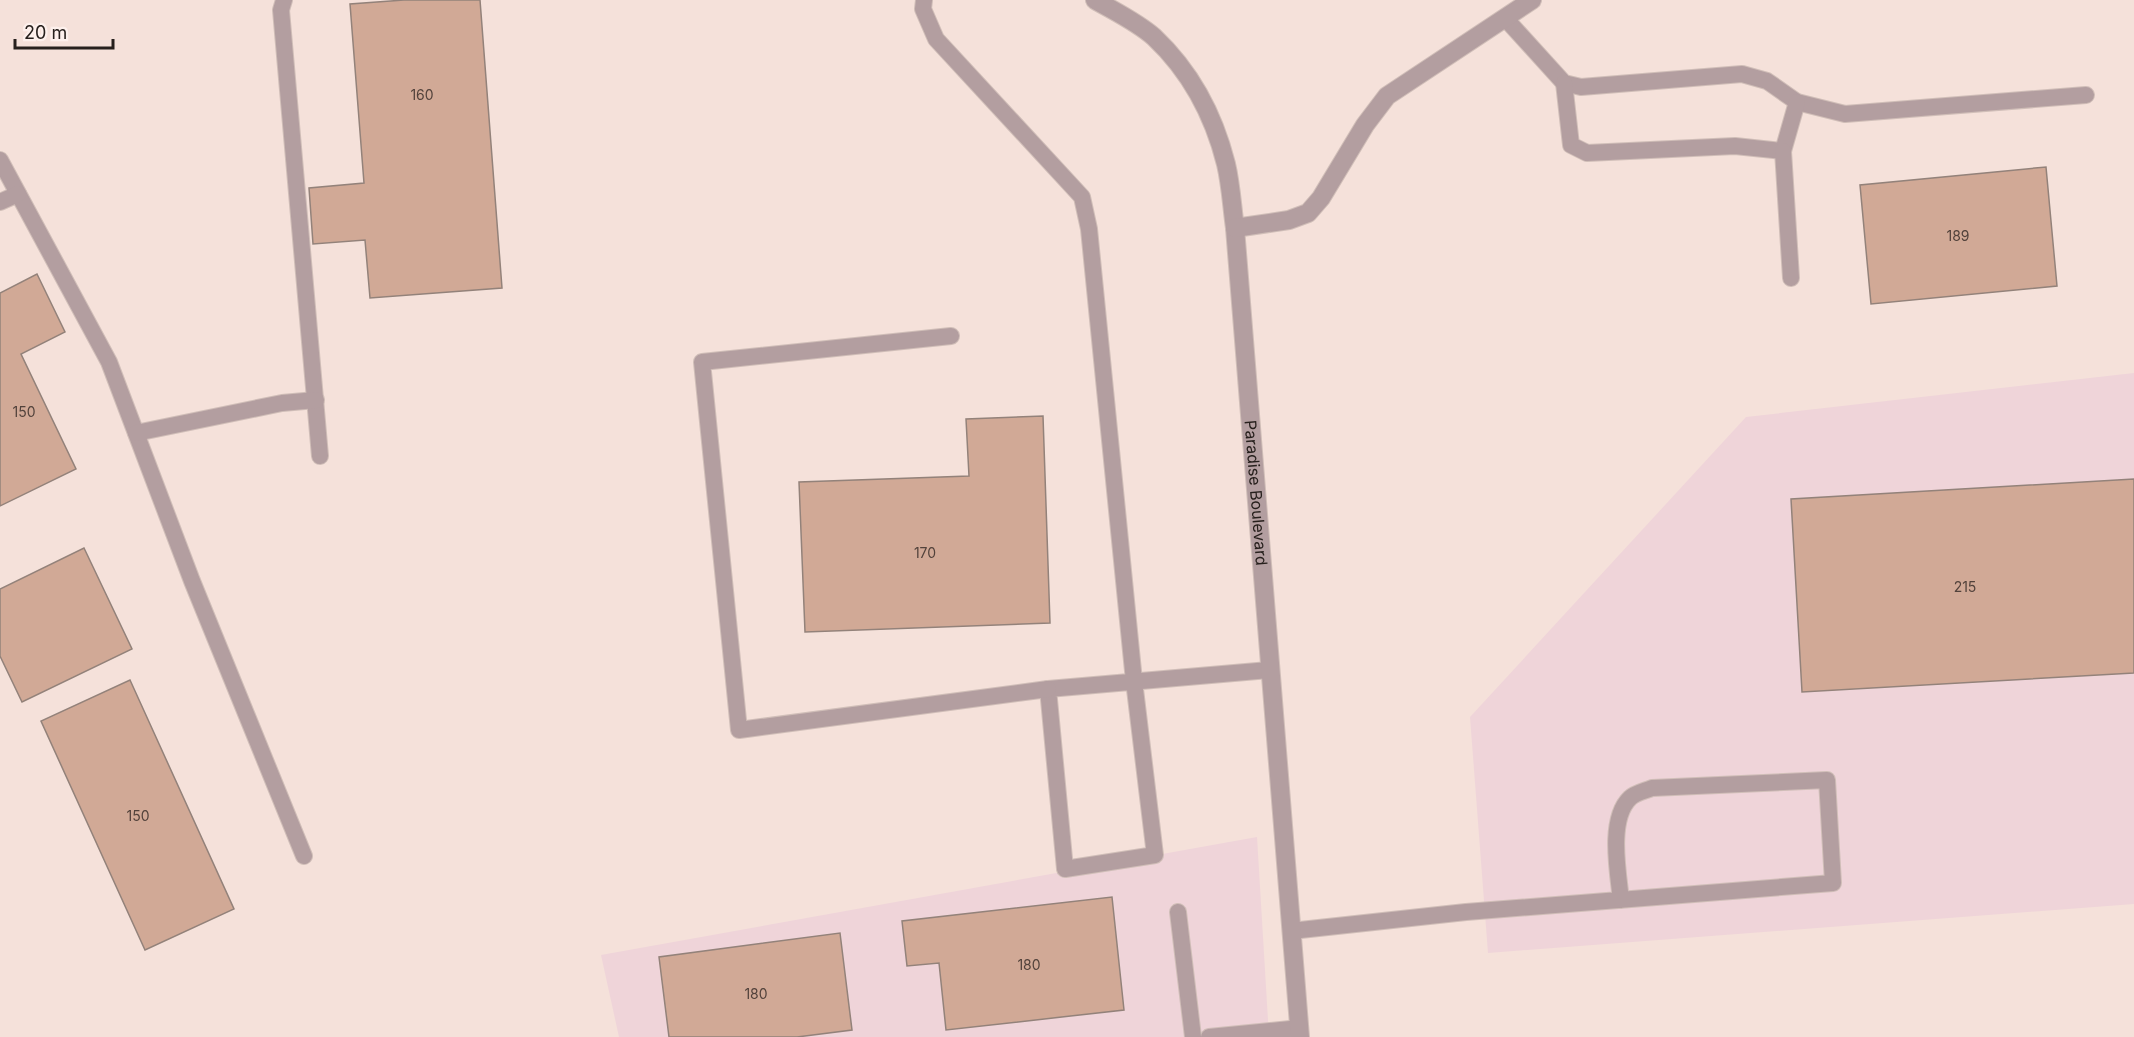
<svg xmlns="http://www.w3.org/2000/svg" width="2134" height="1037" font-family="Inter,sans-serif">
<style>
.industrial{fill:#efd4d9}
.building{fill:#d1a996;stroke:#93827a;stroke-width:1.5}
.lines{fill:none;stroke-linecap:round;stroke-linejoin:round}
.lane-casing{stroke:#d0beb8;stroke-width:18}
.street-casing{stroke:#d0beb8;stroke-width:20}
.lane{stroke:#b39ea0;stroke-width:16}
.street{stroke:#b39ea0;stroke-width:18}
.labels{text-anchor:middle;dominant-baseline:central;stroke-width:6;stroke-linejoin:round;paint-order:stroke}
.number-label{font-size:14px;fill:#52423b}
.street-label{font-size:16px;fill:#27201d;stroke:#fdf0ec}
</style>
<rect width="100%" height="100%" fill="#f5e1da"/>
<g class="industrial">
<polygon points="2134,373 2134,904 1488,953 1470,717 1746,417"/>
<polygon points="1257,837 1269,1037 619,1037 601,955"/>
</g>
<g class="building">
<polygon points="404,0 480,0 502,288 370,298 365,240 313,244 309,188 364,183 350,4"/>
<polygon points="2046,167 2057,286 1871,304 1860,185"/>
<polygon points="37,274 65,332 21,354 76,469 0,506 0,293"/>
<polygon points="1043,416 1050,623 805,632 799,482 969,476 966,419"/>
<polygon points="2134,479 2134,673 1802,692 1791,499"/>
<polygon points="84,548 132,649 22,702 0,656 0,589"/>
<polygon points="130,680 234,909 145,950 41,721"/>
<polygon points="1112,897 1124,1010 946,1030 939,963 907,966 902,921"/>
<polygon points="840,933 852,1030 797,1037 669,1037 659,957"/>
</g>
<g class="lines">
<g class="lane-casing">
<g id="lane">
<polyline points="284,0 281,10 320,456"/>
<polyline points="924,0 923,9 936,39 1082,197 1089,229 1134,681 1155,855 1065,869 1048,689 1269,670"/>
<polyline points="1505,18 1564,83 1581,87 1742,74 1767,81 1797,102 1845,114 2086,95"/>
<polyline points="1564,83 1571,145 1587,153 1735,146 1783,151 1797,102"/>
<polyline points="1783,151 1791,278"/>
<polyline points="0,160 109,362 192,581 304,856"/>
<polyline points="0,202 18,194"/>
<polyline points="951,336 702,362 739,730 1048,689"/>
<polyline points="136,433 282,403 316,400"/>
<polyline points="1178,912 1193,1037"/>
<path d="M1291,931L1466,912L1833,883L1827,780L1652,788C1645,791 1635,793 1630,798C1608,819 1618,872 1621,900"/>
<polyline points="1209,1037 1300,1028"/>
</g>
</g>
<g class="street-casing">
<g id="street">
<path id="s1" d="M1095,0C1114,11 1137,22 1154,37C1190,71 1214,116 1226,164C1231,185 1232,207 1235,228L1300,1037"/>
<polyline points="1235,228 1289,220 1308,213 1321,198 1365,125 1387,96 1532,0"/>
</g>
</g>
<use href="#lane" class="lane"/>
<use href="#street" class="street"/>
</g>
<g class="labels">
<g class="number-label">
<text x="422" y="94">160</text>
<text x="1958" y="235">189</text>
<text x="24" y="411">150</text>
<text x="925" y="552">170</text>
<text x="1965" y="586">215</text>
<text x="138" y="815">150</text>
<text x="1029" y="964">180</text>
<text x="756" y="993">180</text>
</g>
<g class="street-label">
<text stroke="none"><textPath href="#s1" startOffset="548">Paradise Boulevard</textPath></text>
</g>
</g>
<path d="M15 39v9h98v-9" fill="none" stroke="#27201d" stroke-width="3"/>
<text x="24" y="39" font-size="18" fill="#27201d" stroke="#fdf0ec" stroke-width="4.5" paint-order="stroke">20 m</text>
</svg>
